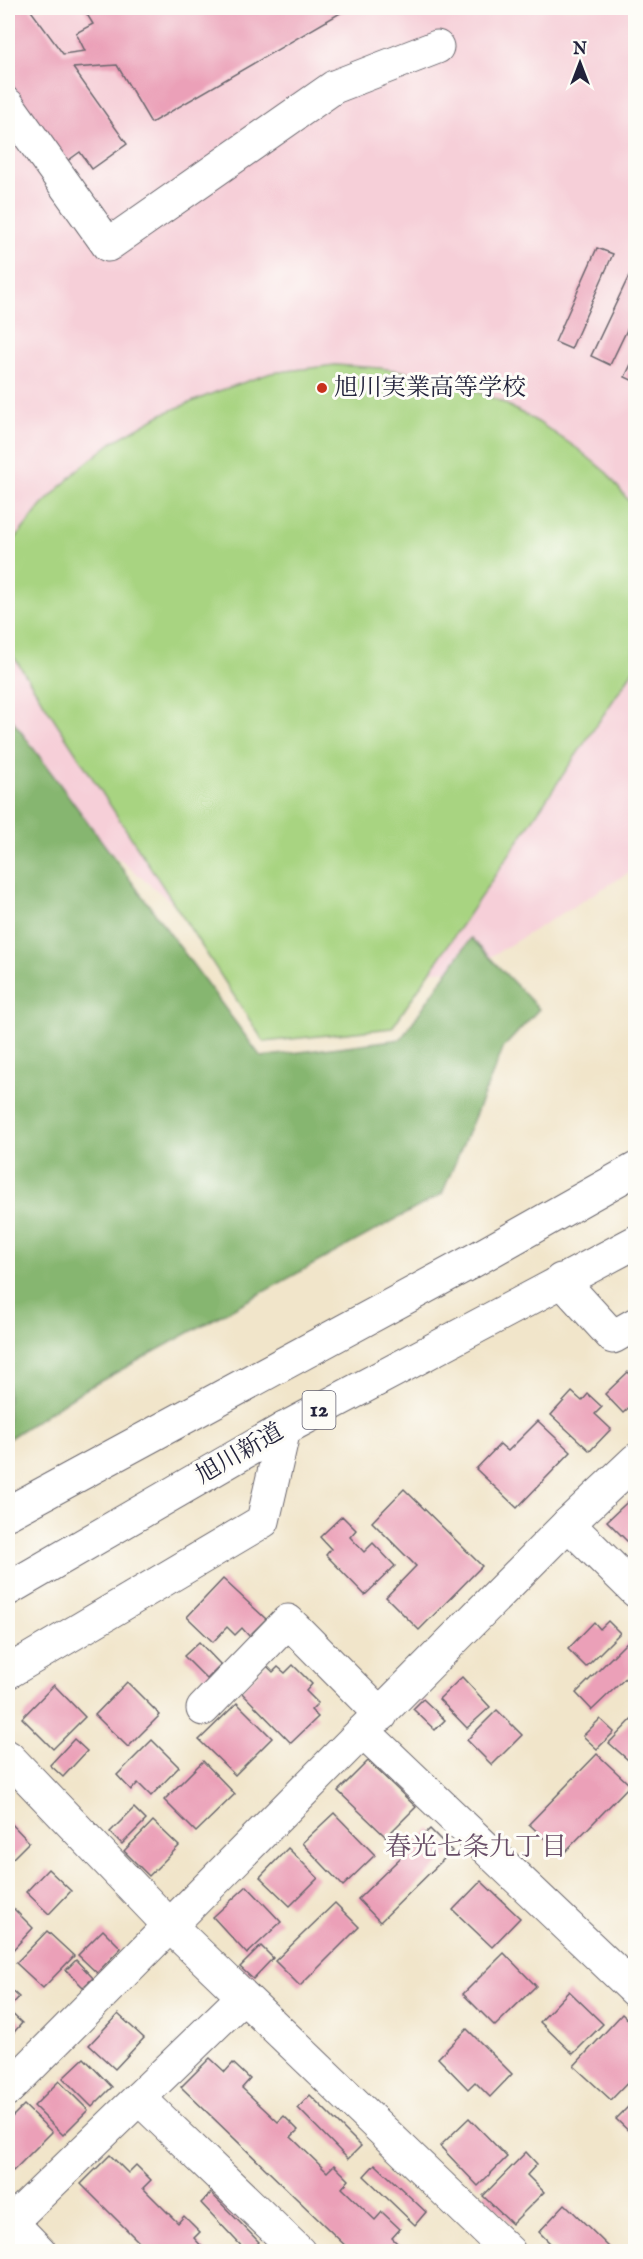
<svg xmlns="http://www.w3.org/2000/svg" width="643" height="2259" font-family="'IM FELL English','Noto Serif JP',serif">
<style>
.built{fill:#f6cfd8}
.green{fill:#a8d481;stroke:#657b5e;stroke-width:1.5}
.forest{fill:#86b66f;stroke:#546c55;stroke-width:1.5}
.building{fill:#eba0b8}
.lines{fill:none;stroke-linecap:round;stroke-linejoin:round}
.minor-casing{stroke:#6a666d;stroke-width:35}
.highway-casing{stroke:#6a666d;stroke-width:35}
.minor{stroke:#fff;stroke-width:33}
.highway{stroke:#fff;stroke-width:33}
.poi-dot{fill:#c8321e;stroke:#fdfcf7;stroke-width:2}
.labels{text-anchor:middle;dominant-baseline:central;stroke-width:6;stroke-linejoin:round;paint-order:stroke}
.shield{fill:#fdfcf7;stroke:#646373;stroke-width:1.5}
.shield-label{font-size:22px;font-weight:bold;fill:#22223b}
.poi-label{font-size:24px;fill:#22223b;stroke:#fdfcf7;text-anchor:start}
.street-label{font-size:24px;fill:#22223b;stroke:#fdfcf7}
.neighbourhood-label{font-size:26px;fill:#684e67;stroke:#fdfcf7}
</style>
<rect width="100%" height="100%" fill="#fdfcf7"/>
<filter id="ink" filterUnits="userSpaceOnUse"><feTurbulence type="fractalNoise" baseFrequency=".0167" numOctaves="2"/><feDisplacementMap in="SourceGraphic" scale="12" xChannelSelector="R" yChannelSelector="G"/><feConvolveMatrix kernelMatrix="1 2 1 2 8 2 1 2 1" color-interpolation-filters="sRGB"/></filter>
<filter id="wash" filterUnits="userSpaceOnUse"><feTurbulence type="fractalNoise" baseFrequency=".008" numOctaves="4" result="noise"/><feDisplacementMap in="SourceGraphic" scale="24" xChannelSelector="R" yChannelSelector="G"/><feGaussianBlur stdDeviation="1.35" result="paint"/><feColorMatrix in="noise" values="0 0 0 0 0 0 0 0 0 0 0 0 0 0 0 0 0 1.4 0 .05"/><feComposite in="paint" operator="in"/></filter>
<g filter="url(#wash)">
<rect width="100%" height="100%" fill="#f1e5ca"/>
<polygon class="built" points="8,8 635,8 635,869 470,969 267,981 8,768"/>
<polygon class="green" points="335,365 380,368 420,374 459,384 498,400 538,422 578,449 607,473 635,509 635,668 392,1028 264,1042 8,648 8,548 41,506 81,467 114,441 160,415 216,392 271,373"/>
<polygon class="forest" points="8,714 261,1057 401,1039 471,938 539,1009 504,1047 442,1194 77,1394 8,1439"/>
<g id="blocks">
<g class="building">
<polygon points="8,8 29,8 63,54 85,51 76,33 93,24 83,8 349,8 151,123 117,65 73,68 127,144 92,169 80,152 66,162 8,80"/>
<polygon points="597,248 613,254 571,349 555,342"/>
<polygon points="636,261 636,311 610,365 591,356"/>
<polygon points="636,354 636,382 625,377"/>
<polygon points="628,1372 636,1380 636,1401 623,1413 605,1394"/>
<polygon points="572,1392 582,1401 588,1394 602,1407 595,1414 611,1429 590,1451 551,1415"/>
<polygon points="538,1421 571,1452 517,1508 476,1469 500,1444 508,1451"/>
<polygon points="404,1489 482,1566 419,1630 386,1597 416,1566 372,1522"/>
<polygon points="636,1494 636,1550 607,1521"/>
<polygon points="342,1516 356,1530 350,1537 364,1552 373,1543 395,1566 365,1595 326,1555 331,1549 320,1537"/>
<polygon points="223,1579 266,1619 249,1636 242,1628 235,1635 227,1627 213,1642 187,1617"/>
<polygon points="608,1621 620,1633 586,1667 568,1649 594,1622 600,1629"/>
<polygon points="630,1639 636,1644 636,1668 592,1710 576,1693"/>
<polygon points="199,1642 221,1665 207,1679 184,1656"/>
<polygon points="266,1665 273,1672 278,1667 285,1673 293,1665 312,1684 306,1691 318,1703 311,1710 318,1717 291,1743 240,1691"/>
<polygon points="462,1677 490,1707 467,1728 439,1699"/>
<polygon points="127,1682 160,1715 128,1747 95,1715"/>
<polygon points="54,1685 85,1717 53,1749 22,1718"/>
<polygon points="423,1699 445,1720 435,1730 413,1709"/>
<polygon points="237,1703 272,1738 235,1775 199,1740"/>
<polygon points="497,1710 522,1735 492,1765 467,1740"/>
<polygon points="636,1715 636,1767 609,1743"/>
<polygon points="600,1719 614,1732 597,1749 583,1736"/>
<polygon points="74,1739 87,1751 63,1777 50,1765"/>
<polygon points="152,1740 179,1767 151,1796 138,1783 131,1790 117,1775"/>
<polygon points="597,1754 630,1785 562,1855 529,1824"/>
<polygon points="203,1761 235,1794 196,1832 164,1800"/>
<polygon points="368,1761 416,1807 386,1837 338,1791"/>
<polygon points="134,1808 146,1820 122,1844 110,1832"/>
<polygon points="334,1813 375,1855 343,1886 302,1843"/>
<polygon points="8,1820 29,1842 8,1863"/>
<polygon points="153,1821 179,1846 149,1876 124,1851"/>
<polygon points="430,1829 452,1851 380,1922 358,1899"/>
<polygon points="288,1848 318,1878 290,1906 260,1877"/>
<polygon points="48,1869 71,1891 49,1914 26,1892"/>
<polygon points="481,1881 520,1918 492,1947 453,1910"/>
<polygon points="247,1886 281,1922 247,1954 213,1917"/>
<polygon points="335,1903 359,1927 300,1986 275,1961"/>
<polygon points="13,1908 33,1928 8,1955 8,1914"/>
<polygon points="103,1930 121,1948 97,1973 78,1955"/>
<polygon points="47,1931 74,1956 43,1988 16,1963"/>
<polygon points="261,1946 273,1958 253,1979 240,1967"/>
<polygon points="504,1953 536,1986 495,2026 463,1994"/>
<polygon points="76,1960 93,1978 83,1987 66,1970"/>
<polygon points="8,1987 19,1997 8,2009"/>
<polygon points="569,1991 603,2024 573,2054 540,2022"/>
<polygon points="8,2010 22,2023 8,2039"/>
<polygon points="118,2014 144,2038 115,2069 89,2045"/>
<polygon points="622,2014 636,2027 636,2074 611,2100 574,2066"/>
<polygon points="467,2029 512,2074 490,2097 475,2082 468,2089 438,2058"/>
<polygon points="84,2058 112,2087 92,2107 63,2078"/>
<polygon points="210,2058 225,2072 233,2063 250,2079 242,2088 278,2122 284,2116 298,2130 291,2137 327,2172 334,2165 349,2180 342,2188 375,2220 382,2212 400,2229 392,2238 406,2252 352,2252 181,2087"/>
<polygon points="59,2081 88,2110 63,2135 34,2106"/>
<polygon points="310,2095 361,2146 348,2159 298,2108"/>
<polygon points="636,2099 636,2138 616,2119"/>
<polygon points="24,2105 52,2132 13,2171 8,2166 8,2121"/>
<polygon points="469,2118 507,2157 478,2186 440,2146"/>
<polygon points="526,2152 537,2164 527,2175 544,2192 512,2224 483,2196"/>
<polygon points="110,2155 128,2173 136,2165 151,2180 143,2188 178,2223 184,2216 200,2232 194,2238 207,2252 149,2252 81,2184"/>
<polygon points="375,2164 426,2212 415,2225 364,2176"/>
<polygon points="211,2193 259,2242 250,2252 247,2252 201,2203"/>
<polygon points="565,2204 610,2248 606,2252 559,2252 539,2232"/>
</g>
</g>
</g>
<g filter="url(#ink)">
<use href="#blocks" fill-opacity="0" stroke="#6a666d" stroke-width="1.5"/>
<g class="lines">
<g class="minor-casing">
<g id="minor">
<polyline points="8,105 108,245 334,87 437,47"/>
<polyline points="561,1280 613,1337 636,1324"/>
<polyline points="568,1524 636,1591"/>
<polyline points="8,1672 263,1521 284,1429"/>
<polyline points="203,1709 288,1621 381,1715"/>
<polyline points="363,1731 636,1991"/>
<polyline points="8,1757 170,1926 509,2252"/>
<polyline points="8,2089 568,1524 636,1460"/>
<polyline points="139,2098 299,2252"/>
<polyline points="8,2219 40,2252"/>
<polyline points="11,2222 243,1997"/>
</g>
</g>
<g class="highway-casing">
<g id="highway">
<polyline points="8,1513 471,1262 636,1169"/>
<polyline points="8,1589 284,1429 636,1242"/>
</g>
</g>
<use href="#minor" class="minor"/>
<use href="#highway" class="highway"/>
</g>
</g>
<circle class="poi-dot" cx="322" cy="388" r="6"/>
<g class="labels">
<rect class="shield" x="302.5" y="1391" width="33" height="38" rx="4.5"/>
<g class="shield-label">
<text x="319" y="1410">12</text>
</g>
<g class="poi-label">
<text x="334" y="388">旭川実業高等学校</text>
</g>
<g class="street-label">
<text transform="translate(240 1454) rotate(-30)">旭川新道</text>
</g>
<g class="neighbourhood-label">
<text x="476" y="1847">春光七条九丁目</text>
</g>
</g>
<rect width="643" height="2259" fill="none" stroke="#fdfcf7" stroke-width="30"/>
<g transform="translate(580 63)" stroke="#fdfcf7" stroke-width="4.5" paint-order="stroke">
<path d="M0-4.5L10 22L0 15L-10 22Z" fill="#22223b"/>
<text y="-9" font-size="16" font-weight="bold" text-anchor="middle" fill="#22223b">N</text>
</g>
</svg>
